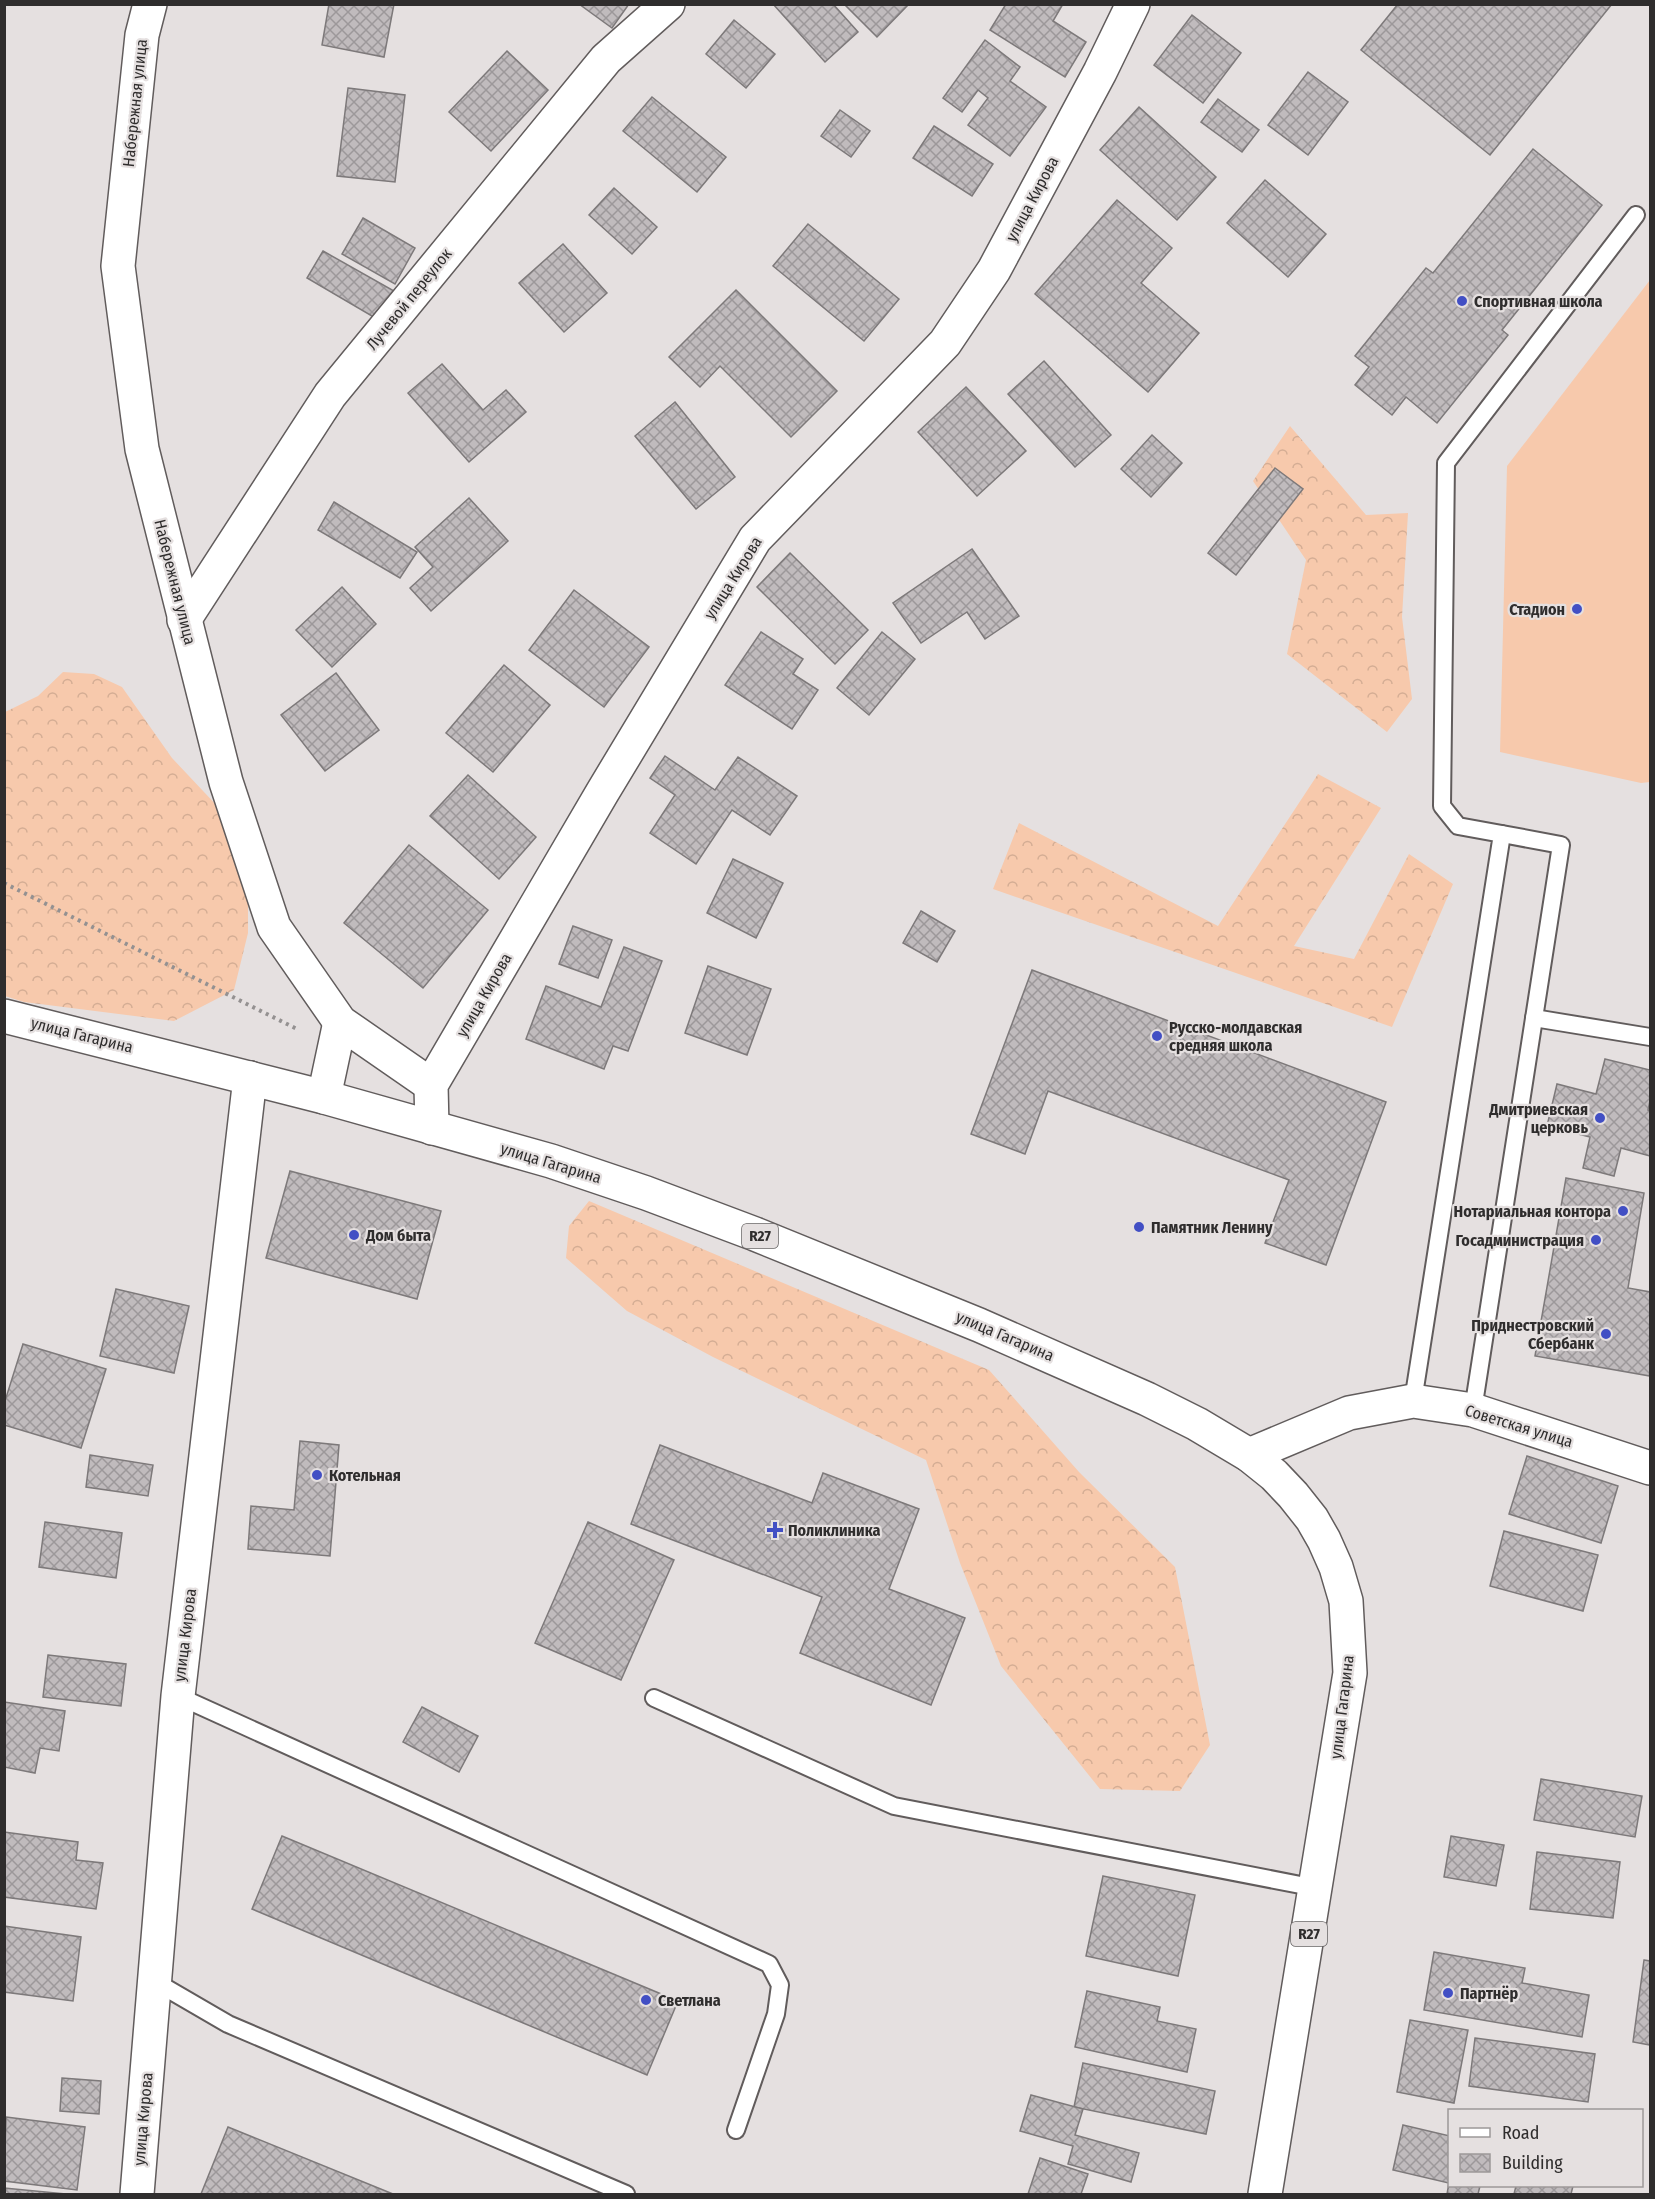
<svg xmlns="http://www.w3.org/2000/svg" width="1655" height="2199" font-family="'Fira Sans Condensed',sans-serif">
<style>
.forest{fill:url(#forest-crowns)}
.pitch{fill:#f7c9ac}
.building{fill:url(#building-cross-hatch);stroke:#7d797a;stroke-width:1.5}
.lines{fill:none;stroke-linecap:round;stroke-linejoin:round}
.lane-casing{stroke:#615c5c;stroke-width:20}
.street-casing{stroke:#615c5c;stroke-width:36}
.primary-casing{stroke:#615c5c;stroke-width:36}
.path{stroke:#949191;stroke-width:4;stroke-dasharray:3 4.5;stroke-linecap:butt}
.lane{stroke:#fff;stroke-width:16}
.street{stroke:#fff;stroke-width:33}
.primary{stroke:#fff;stroke-width:33}
.poi-dot{fill:#424fc4;stroke:#e5e0e0;stroke-width:2}
.labels{text-anchor:middle;dominant-baseline:central;stroke-width:4.5;stroke-linejoin:round;paint-order:stroke}
.shield{fill:#e5e0e0;stroke:#666363;stroke-width:1.5}
.shield-label{font-size:15px;font-weight:bold;fill:#2f2d2d}
.street-label{font-size:16px;fill:#2f2d2d;stroke:#e5e0e0}
.poi-label{font-size:16px;font-weight:bold;fill:#2f2d2d;stroke:#e5e0e0;text-anchor:start}
</style>
<defs>
<pattern id="forest-crowns" width="20" height="18" patternUnits="userSpaceOnUse" patternTransform="scale(1.5)"><rect width="20" height="18" fill="#f7c9ac"/><path d="M2 6a3 3 0 1 1 6 0M12 15a3 3 0 1 1 6 0" fill="none" stroke="#d4ad94"/></pattern>
<pattern id="building-cross-hatch" width="8" height="8" patternUnits="userSpaceOnUse" patternTransform="scale(1.5)"><rect width="8" height="8" fill="#c0bbbd"/><path d="M0 0l8 8M0 8l8-8" fill="none" stroke="#9c989a"/></pattern>
</defs>
<rect width="100%" height="100%" fill="#e5e0e0"/>
<g class="forest">
<polygon points="1290,426 1366,515 1408,513 1402,617 1412,699 1387,732 1287,654 1306,560 1253,481"/>
<polygon points="63,672 94,674 122,687 172,758 220,809 248,880 248,933 234,990 174,1021 24,1002 5,996 5,712 38,696"/>
<polygon points="1318,774 1381,808 1294,946 1354,959 1409,854 1453,884 1392,1027 993,889 1019,823 1218,926"/>
<polygon points="589,1201 989,1370 1079,1472 1175,1567 1210,1745 1180,1791 1100,1789 1001,1666 960,1563 926,1460 713,1357 627,1311 566,1258 569,1226"/>
</g>
<polygon class="pitch" points="1650,280 1650,782 1641,783 1500,752 1507,466"/>
<g class="building">
<polygon points="329,4 394,4 384,57 322,45"/>
<polygon points="579,4 629,4 612,28"/>
<polygon points="773,4 833,4 858,32 825,62"/>
<polygon points="844,4 909,4 877,37"/>
<polygon points="1006,4 1063,4 1053,21 1086,42 1065,77 990,30"/>
<polygon points="1398,4 1612,4 1490,155 1361,50"/>
<polygon points="1192,15 1241,53 1203,103 1154,65"/>
<polygon points="734,20 775,54 746,88 706,54"/>
<polygon points="985,40 1020,67 1010,81 1046,107 1010,156 968,125 988,98 978,90 962,112 943,98"/>
<polygon points="507,51 548,90 491,151 449,112"/>
<polygon points="1308,72 1348,102 1308,155 1268,125"/>
<polygon points="348,88 405,95 395,182 337,176"/>
<polygon points="652,97 726,157 697,192 623,131"/>
<polygon points="1218,99 1259,130 1242,152 1201,122"/>
<polygon points="1139,107 1216,177 1177,220 1100,150"/>
<polygon points="840,110 870,131 851,157 821,136"/>
<polygon points="934,126 993,164 972,196 913,158"/>
<polygon points="1533,149 1602,205 1502,330 1508,335 1437,423 1406,397 1392,415 1355,385 1369,367 1355,356 1426,268 1433,273"/>
<polygon points="1265,180 1326,234 1288,277 1227,223"/>
<polygon points="614,188 657,227 632,254 589,215"/>
<polygon points="1117,200 1172,248 1141,283 1199,333 1148,392 1035,294"/>
<polygon points="363,218 415,248 395,284 342,254"/>
<polygon points="808,224 899,299 864,341 773,266"/>
<polygon points="563,244 607,293 564,332 519,283"/>
<polygon points="323,251 394,291 377,319 307,278"/>
<polygon points="736,290 837,391 791,437 720,366 700,387 669,357"/>
<polygon points="1044,361 1111,435 1075,467 1008,394"/>
<polygon points="442,364 483,410 506,390 526,412 469,462 408,393"/>
<polygon points="966,387 1026,451 977,496 918,432"/>
<polygon points="675,402 735,477 696,509 635,436"/>
<polygon points="1152,435 1182,463 1151,497 1121,469"/>
<polygon points="1275,468 1303,489 1236,575 1208,553"/>
<polygon points="469,498 508,541 431,611 410,588 433,567 415,547"/>
<polygon points="334,502 417,552 400,578 318,530"/>
<polygon points="972,549 1019,616 985,639 967,612 921,643 893,603"/>
<polygon points="790,553 868,630 835,664 757,587"/>
<polygon points="342,587 376,624 332,667 296,630"/>
<polygon points="574,590 649,647 604,707 529,650"/>
<polygon points="761,632 803,659 793,674 818,690 792,729 725,685"/>
<polygon points="882,632 915,659 869,715 837,688"/>
<polygon points="504,665 550,705 493,772 446,733"/>
<polygon points="336,673 379,730 325,771 281,715"/>
<polygon points="665,756 715,790 738,757 797,796 770,835 732,810 696,864 650,833 675,795 650,778"/>
<polygon points="468,775 536,837 499,879 430,816"/>
<polygon points="409,845 488,910 423,988 344,923"/>
<polygon points="733,859 783,883 756,938 707,913"/>
<polygon points="921,911 955,931 937,962 903,943"/>
<polygon points="573,926 612,940 598,978 559,964"/>
<polygon points="624,947 662,961 628,1051 613,1046 604,1069 526,1039 546,986 601,1007"/>
<polygon points="708,966 771,989 747,1055 685,1033"/>
<polygon points="1032,970 1386,1102 1326,1265 1265,1243 1289,1180 1048,1091 1025,1154 971,1134"/>
<polygon points="1605,1059 1650,1070 1650,1101 1648,1110 1650,1111 1650,1156 1621,1148 1614,1176 1583,1168 1590,1137 1547,1126 1557,1084 1596,1094"/>
<polygon points="290,1171 441,1211 417,1299 266,1258"/>
<polygon points="1566,1178 1644,1193 1628,1288 1650,1292 1650,1376 1535,1356"/>
<polygon points="116,1289 189,1306 174,1373 100,1356"/>
<polygon points="23,1344 106,1369 81,1448 4,1425 4,1404"/>
<polygon points="300,1441 339,1445 330,1556 248,1549 251,1506 294,1510"/>
<polygon points="660,1445 812,1503 823,1473 919,1509 889,1589 965,1618 931,1705 800,1653 822,1597 631,1524"/>
<polygon points="90,1455 153,1465 148,1496 86,1487"/>
<polygon points="1527,1456 1618,1486 1601,1543 1509,1514"/>
<polygon points="45,1522 122,1533 116,1578 39,1567"/>
<polygon points="588,1522 674,1560 621,1680 535,1643"/>
<polygon points="1504,1531 1598,1555 1583,1611 1490,1586"/>
<polygon points="48,1655 126,1664 121,1706 43,1697"/>
<polygon points="4,1702 65,1711 59,1751 40,1748 35,1773 4,1767"/>
<polygon points="422,1707 478,1736 459,1772 403,1742"/>
<polygon points="1541,1779 1642,1796 1635,1837 1534,1820"/>
<polygon points="4,1832 78,1842 76,1860 103,1863 96,1909 4,1897"/>
<polygon points="282,1836 678,2001 647,2075 252,1909"/>
<polygon points="1451,1836 1504,1845 1496,1886 1444,1877"/>
<polygon points="1537,1852 1620,1862 1613,1918 1530,1909"/>
<polygon points="1103,1876 1195,1895 1178,1976 1086,1956"/>
<polygon points="4,1926 81,1937 73,2001 4,1992"/>
<polygon points="1434,1952 1525,1968 1522,1983 1589,1995 1582,2037 1424,2010"/>
<polygon points="1644,1960 1650,1961 1650,2045 1633,2042"/>
<polygon points="1087,1991 1160,2007 1157,2021 1196,2029 1187,2072 1075,2047"/>
<polygon points="1410,2020 1468,2030 1454,2103 1397,2092"/>
<polygon points="1475,2038 1595,2054 1588,2102 1469,2086"/>
<polygon points="1083,2063 1215,2091 1206,2134 1074,2107"/>
<polygon points="62,2078 101,2081 99,2114 60,2111"/>
<polygon points="1031,2095 1083,2109 1075,2135 1139,2153 1131,2182 1068,2164 1073,2146 1020,2131"/>
<polygon points="6,2117 85,2127 77,2190 4,2181"/>
<polygon points="1403,2125 1450,2136 1450,2186 1480,2186 1478,2194 1447,2194 1449,2183 1393,2170"/>
<polygon points="228,2127 393,2194 201,2194"/>
<polygon points="1040,2158 1088,2174 1081,2194 1028,2194"/>
<polygon points="1516,2186 1573,2186 1571,2194 1514,2194"/>
<polygon points="4,2188 66,2194 4,2194"/>
</g>
<g class="lines">
<g class="lane-casing">
<g id="lane">
<polyline points="1534,1018 1650,1037"/>
<polyline points="1413,1401 1502,834 1458,826 1442,806 1446,463 1636,215"/>
<polyline points="1473,1410 1561,845 1502,834"/>
<polyline points="178,1696 769,1964 780,1985 776,2014 736,2130"/>
<polyline points="654,1698 894,1806 1316,1888"/>
<polyline points="154,1981 228,2024 626,2194"/>
</g>
</g>
<g class="street-casing">
<g id="street">
<polyline points="150,4 142,35 118,266 142,449 226,782 274,927 340,1022 431,1085"/>
<polyline points="184,620 330,395 606,59 668,4"/>
<polyline points="324,1097 340,1022"/>
<polyline points="432,1128 431,1085 602,793 755,539 945,343 994,270 1100,72 1133,4"/>
<polyline points="1249,1455 1349,1413 1413,1401 1473,1410 1650,1468"/>
<polyline points="137,2194 178,1696 250,1078"/>
</g>
</g>
<g class="primary-casing">
<polyline id="primary" points="4,1016 324,1097 551,1161 646,1193 755,1234 979,1325 1147,1399 1197,1424 1249,1455 1274,1475 1293,1495 1312,1519 1324,1540 1336,1567 1346,1601 1350,1673 1265,2194"/>
</g>
<polyline class="path" points="4,883 297,1029"/>
<use href="#lane" class="lane"/>
<use href="#street" class="street"/>
<use href="#primary" class="primary"/>
</g>
<g class="poi-dot">
<circle cx="1462" cy="301" r="6"/>
<circle cx="1577" cy="609" r="6"/>
<circle cx="1157" cy="1036" r="6"/>
<circle cx="1600" cy="1118" r="6"/>
<circle cx="1623" cy="1211" r="6"/>
<circle cx="1139" cy="1227" r="6"/>
<circle cx="354" cy="1235" r="6"/>
<circle cx="1596" cy="1240" r="6"/>
<circle cx="1606" cy="1334" r="6"/>
<circle cx="317" cy="1475" r="6"/>
<path d="M772 1521h6v6h6v6h-6v6h-6v-6h-6v-6h6z"/>
<circle cx="1448" cy="1993" r="6"/>
<circle cx="646" cy="2000" r="6"/>
</g>
<g class="labels">
<g class="shield">
<rect x="742" y="1224" width="36" height="24" rx="4.5"/>
<rect x="1291" y="1922" width="36" height="24" rx="4.5"/>
</g>
<g class="shield-label">
<text x="760" y="1236">R27</text>
<text x="1309" y="1934">R27</text>
</g>
<g class="street-label">
<text transform="translate(135 103) rotate(-84)">Набережная улица</text>
<text transform="translate(1032 199) rotate(-62)">улица Кирова</text>
<text transform="translate(409 299) rotate(-51)">Лучевой переулок</text>
<text transform="translate(733 578) rotate(-58)">улица Кирова</text>
<text transform="translate(175 582) rotate(76)">Набережная улица</text>
<text transform="translate(484 995) rotate(-60)">улица Кирова</text>
<text transform="translate(82 1035) rotate(14)">улица Гагарина</text>
<text transform="translate(551 1163) rotate(17)">улица Гагарина</text>
<text transform="translate(1005 1336) rotate(23)">улица Гагарина</text>
<text transform="translate(1519 1426) rotate(17)">Советская улица</text>
<text transform="translate(185 1635) rotate(-83)">улица Кирова</text>
<text transform="translate(1342 1707) rotate(-83)">улица Гагарина</text>
<text transform="translate(143 2119) rotate(-85)">улица Кирова</text>
</g>
<g class="poi-label">
<text x="1474" y="301">Спортивная школа</text>
<text x="1565" y="609" text-anchor="end">Стадион</text>
<text x="1169" y="1027">Русско-молдавская<tspan x="1169" dy="18">средняя школа</tspan></text>
<text x="1588" y="1109" text-anchor="end">Дмитриевская<tspan x="1588" dy="18">церковь</tspan></text>
<text x="1611" y="1211" text-anchor="end">Нотариальная контора</text>
<text x="1151" y="1227">Памятник Ленину</text>
<text x="366" y="1235">Дом быта</text>
<text x="1584" y="1240" text-anchor="end">Госадминистрация</text>
<text x="1594" y="1325" text-anchor="end">Приднестровский<tspan x="1594" dy="18">Сбербанк</tspan></text>
<text x="329" y="1475">Котельная</text>
<text x="788" y="1530">Поликлиника</text>
<text x="1460" y="1993">Партнёр</text>
<text x="658" y="2000">Светлана</text>
</g>
</g>
<rect width="1655" height="2199" fill="none" stroke="#2f2d2d" stroke-width="12"/>
<rect x="1448" y="2109" width="195" height="78" fill="#e5e0e0" stroke="#9c9898" stroke-width="1.5"/>
<rect x="1460" y="2128" width="30" height="9" fill="#ffffff" stroke="#9c9898" stroke-width="1.5"/>
<text x="1502" y="2139" font-size="18" fill="#2f2d2d">Road</text>
<rect x="1460" y="2154" width="30" height="18" fill="url(#building-cross-hatch)" stroke="#9c9898" stroke-width="1.5"/>
<text x="1502" y="2169" font-size="18" fill="#2f2d2d">Building</text>
</svg>
